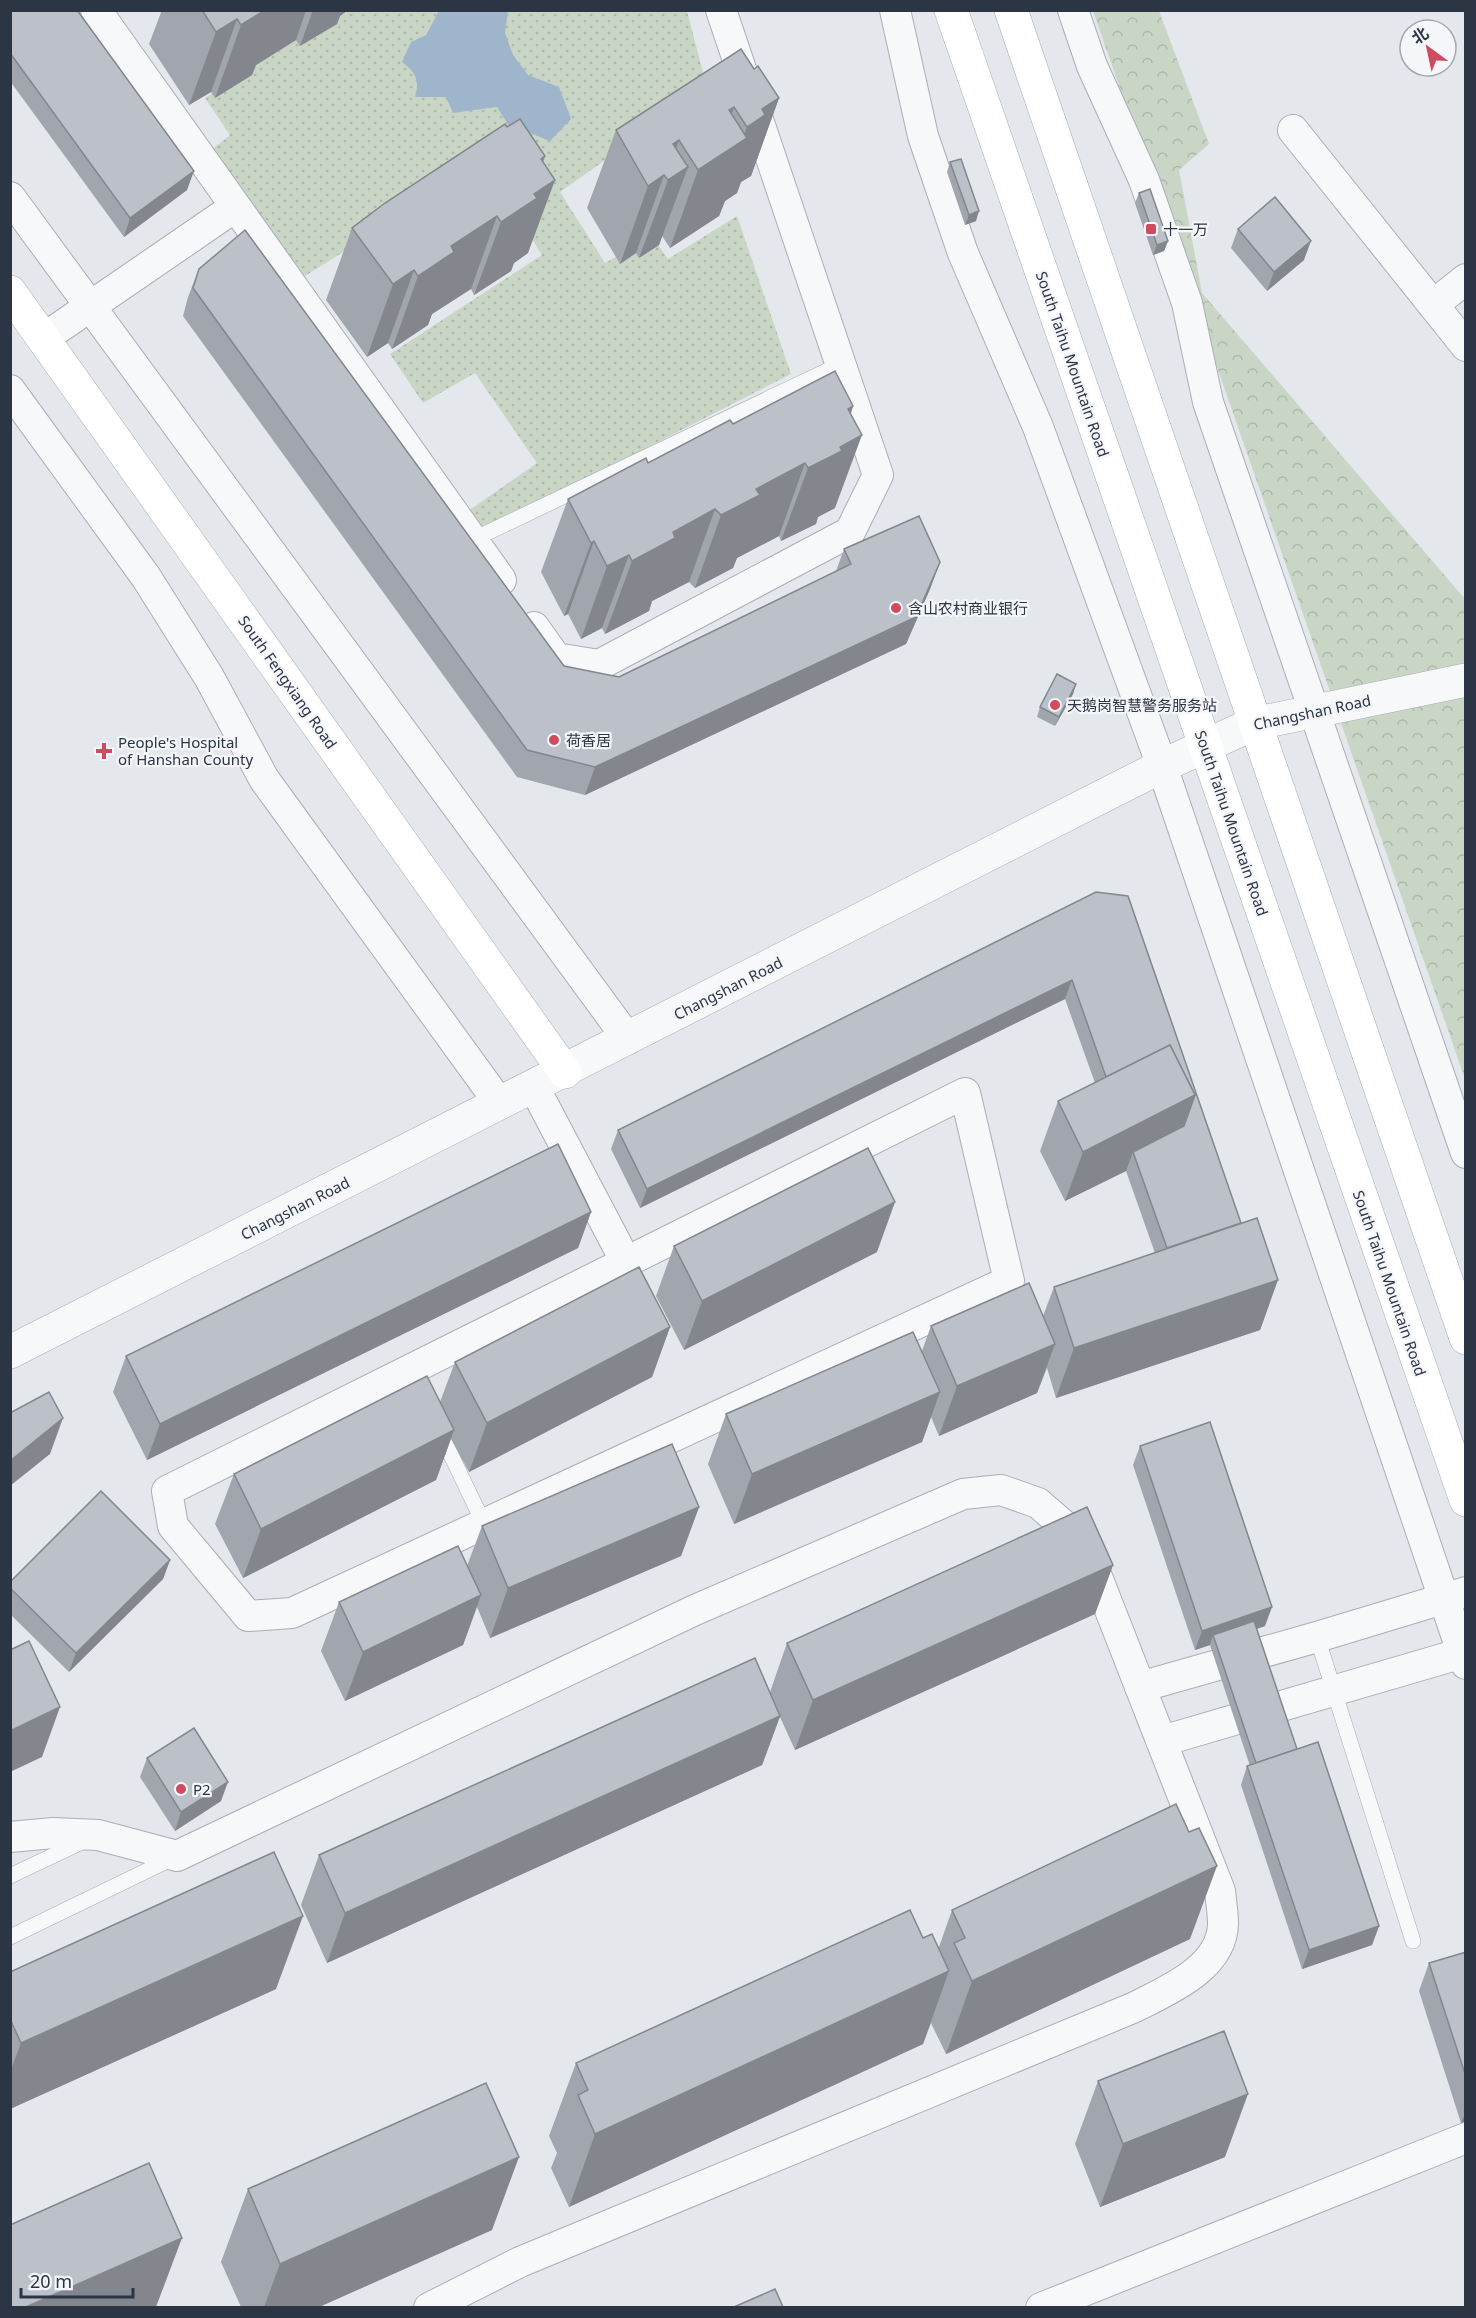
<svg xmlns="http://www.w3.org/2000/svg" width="1476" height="2318" font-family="'Noto Sans','Noto Sans SC',sans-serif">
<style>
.grass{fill:url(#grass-dots)}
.park{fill:url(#park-crowns)}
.water{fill:#9fb5cb}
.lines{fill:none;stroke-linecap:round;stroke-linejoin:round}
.service-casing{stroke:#a9aeb6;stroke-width:16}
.minor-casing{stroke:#a9aeb6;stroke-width:32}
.tertiary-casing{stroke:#a9aeb6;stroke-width:34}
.secondary-casing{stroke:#a9aeb6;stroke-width:34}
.primary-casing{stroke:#a3abb8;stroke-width:34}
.service{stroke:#f7f8fa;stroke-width:15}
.minor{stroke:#f7f8fa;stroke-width:30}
.tertiary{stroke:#f7f8fa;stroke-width:33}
.secondary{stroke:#fff;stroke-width:33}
.primary{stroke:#fff;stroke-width:33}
.wall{fill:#a1a5ad}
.shaded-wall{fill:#83868d}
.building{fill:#bbc0c9;stroke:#83868d;stroke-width:1.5}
.poi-dot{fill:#d04a60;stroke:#f4f6f9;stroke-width:2}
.labels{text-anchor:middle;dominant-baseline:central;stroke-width:4.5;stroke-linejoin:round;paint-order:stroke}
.poi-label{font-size:15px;fill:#2b3544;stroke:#f4f6f9;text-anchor:start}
.street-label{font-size:15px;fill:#2b3544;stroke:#f4f6f9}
</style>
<defs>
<pattern id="grass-dots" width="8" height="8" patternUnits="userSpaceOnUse" patternTransform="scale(1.5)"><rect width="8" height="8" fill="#c9d6c5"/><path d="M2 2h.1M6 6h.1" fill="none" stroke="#adb8aa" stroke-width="1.8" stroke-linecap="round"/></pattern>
<pattern id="park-crowns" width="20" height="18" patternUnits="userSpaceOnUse" patternTransform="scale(1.5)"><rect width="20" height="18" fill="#c9d6c5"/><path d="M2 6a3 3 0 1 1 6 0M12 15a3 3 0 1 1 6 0" fill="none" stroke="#adb8aa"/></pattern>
</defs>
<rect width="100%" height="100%" fill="#e4e7ec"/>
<polygon class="grass" points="336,11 687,11 707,88 560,192 605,263 652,236 668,259 737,216 791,374 502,522 480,528 464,514 537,463 475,373 423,403 390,354 542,255 485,164 300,279 206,154 230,135 205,98"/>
<polygon class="park" points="1093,11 1159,11 1209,144 1179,170 1202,293 1465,599 1465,1079"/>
<path class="water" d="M439,11H508L505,33L513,55L528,75L559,87L571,119L550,141L530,133L516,137L497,107L453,113L446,97H415C420,81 416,72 402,62L411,42L426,35Z"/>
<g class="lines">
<g class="service-casing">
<g id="service">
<polyline points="472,540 841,364"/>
<polyline points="440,1432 484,1524"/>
<polyline points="1317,1637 1413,1941"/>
<polyline points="10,1876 86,1840"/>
<polyline points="10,1937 175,1857"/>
</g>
</g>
<g class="minor-casing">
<g id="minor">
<polyline points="96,10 501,580"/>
<polyline points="895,10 923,136 963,253 1038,427 1162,766 1466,1664"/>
<polyline points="1073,10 1092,66 1144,180 1187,303 1208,402 1466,1153"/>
<polyline points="1293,130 1466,346"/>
<polyline points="10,197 628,1039"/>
<polyline points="1433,305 1466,279"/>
<polyline points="44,338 235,207"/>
<polyline points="10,390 146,577 209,677 264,779 500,1104"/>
<polyline points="534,627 556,658 599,665 850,532 878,475 721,10"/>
<polyline points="534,1087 626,1262"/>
<polygon points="965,1093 1009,1281 292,1613 248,1616 173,1526 167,1491"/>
<polyline points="1140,1687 1317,1637 1466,1592"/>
<polyline points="1162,1741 1466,1652"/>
<path d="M10,1837L53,1833L98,1835L177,1856L695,1610L963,1494L1001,1490L1038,1503L1068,1529L1092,1564L1220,1891C1221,1901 1223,1913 1223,1924C1222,1968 1168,1990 1135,2007L520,2262L429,2308"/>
<polyline points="1041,2308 1466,2138"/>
</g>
</g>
<g class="tertiary-casing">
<polyline id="tertiary" points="10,1352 1162,766 1253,724 1466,680"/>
</g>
<g class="secondary-casing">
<polyline id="secondary" points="10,292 565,1072"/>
</g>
<g class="primary-casing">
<g id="primary">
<polyline points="951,10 1466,1500"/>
<polyline points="1011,10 1466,1338"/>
</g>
</g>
<use href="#service" class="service"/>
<use href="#minor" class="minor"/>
<use href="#tertiary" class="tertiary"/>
<use href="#secondary" class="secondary"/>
<use href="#primary" class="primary"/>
</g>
<g class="wall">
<polygon points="10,10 187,190 124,237 10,81"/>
<polygon points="162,10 348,10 340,16 337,24 300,46 296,40 256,65 252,75 215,98 211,92 189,105 149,44"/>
<polygon points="779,98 751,176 741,182 737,193 725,201 719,216 670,248 662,236 659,245 639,258 636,253 620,264 587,208 616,130"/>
<polygon points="507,127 545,156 543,162 528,253 514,263 511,271 474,295 471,289 432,314 428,325 392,349 388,343 367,357 326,300 352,228"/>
<polygon points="950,162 976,221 965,225 947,172"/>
<polygon points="1139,193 1168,241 1164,251 1153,255 1135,203"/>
<polygon points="1238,229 1304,260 1267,291 1231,248"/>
<polygon points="199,269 564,666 619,677 836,571 844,549 940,562 930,589 906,644 585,795 517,777 183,316 188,297"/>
<polygon points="853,406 851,414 835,508 818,517 816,524 781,541 779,536 737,558 733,568 695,588 689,582 652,601 649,611 605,634 602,628 581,639 568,614 564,616 541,572 568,499 733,424"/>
<polygon points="1076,684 1073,694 1055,726 1037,717 1040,707"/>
<polygon points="1096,892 1269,1305 1260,1330 1056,1398 1047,1368 1037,1393 939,1436 931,1417 922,1442 734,1524 708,1464 726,1414 922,1351 931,1326 1043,1316 1054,1287 1155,1253 1126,1171 1065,1201 1040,1151 1058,1101 1095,1083 1065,999 640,1208 611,1149 618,1130"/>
<polygon points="591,1212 578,1248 147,1460 113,1392 126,1356"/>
<polygon points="674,1246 877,1252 684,1350 656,1296"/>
<polygon points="670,1327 652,1377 469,1472 451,1439 436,1480 243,1578 215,1524 234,1474 440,1402 455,1362"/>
<polygon points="1140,1446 1265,1626 1256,1629 1297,1749 1379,1926 1372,1945 1302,1969 1241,1785 1247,1766 1250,1766 1210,1645 1195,1650 1133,1465"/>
<polygon points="699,1507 681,1556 490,1638 477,1607 463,1645 345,1701 321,1651 339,1602 467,1566 482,1526"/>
<polygon points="170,1560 163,1579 69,1672 10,1614 10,1582"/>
<polygon points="1113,1565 1095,1614 795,1750 780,1717 762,1765 327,1963 301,1905 319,1855 770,1692 787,1643"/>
<polygon points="147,1758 221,1801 175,1831 140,1777"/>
<polygon points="952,1910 1190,1939 946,2054 931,2023 923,2044 569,2207 551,2168 557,2153 549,2136 576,2063 923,1938 939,1947"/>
<polygon points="1466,1952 1466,2121 1461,2123 1419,1991 1429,1963"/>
<polygon points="10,1972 276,1989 10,2109"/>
<polygon points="1098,2081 1225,2157 1100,2207 1075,2144"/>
<polygon points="248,2189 492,2230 319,2307 241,2307 221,2262"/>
</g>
<g class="shaded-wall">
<polygon points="265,10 306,10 296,40 256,65 252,75 215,98 241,25"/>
<polygon points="313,10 348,10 340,16 337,24 300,46"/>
<polygon points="237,19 211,92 189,105 216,32"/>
<polygon points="779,98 751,176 741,182 737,193 725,201 719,216 670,248 698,170 729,110 734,107 714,160 741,142 747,127 762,109"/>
<polygon points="679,140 666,177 664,175 636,253 620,264 648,186 673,144"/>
<polygon points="545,156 527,205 534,194 555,180 528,253 514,263 511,271 474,295 501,222 541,159"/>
<polygon points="688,167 659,245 639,258 668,180"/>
<polygon points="194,171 187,190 124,237 130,218"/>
<polygon points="979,211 976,221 965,225 969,215"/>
<polygon points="497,216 471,289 432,314 428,325 392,349 418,276 451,246"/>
<polygon points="1168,241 1164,251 1153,255 1157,245"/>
<polygon points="1311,241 1304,260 1267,291 1274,272"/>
<polygon points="414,270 388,343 367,357 393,284"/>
<polygon points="853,406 836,454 840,447 862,435 835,508 818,517 816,524 781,541 808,468 848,409"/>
<polygon points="805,463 779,536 737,558 733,568 695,588 721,515 756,489"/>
<polygon points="715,509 689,582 652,601 649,611 605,634 632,561 673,532"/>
<polygon points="594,541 568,614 564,616 591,543"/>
<polygon points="629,555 602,628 581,639 607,566"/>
<polygon points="940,562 930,589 906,644 585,795 595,767"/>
<polygon points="1076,684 1073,694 1055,726 1059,717"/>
<polygon points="1072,980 1065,999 640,1208 647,1189"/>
<polygon points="1195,1095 1177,1145 1133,1152 1126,1171 1065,1201 1083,1152"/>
<polygon points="895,1202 877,1252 684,1350 702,1301"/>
<polygon points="591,1212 578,1248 147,1460 160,1424"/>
<polygon points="1278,1280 1260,1330 1056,1398 1074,1348"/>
<polygon points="670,1327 652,1377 469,1472 487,1423"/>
<polygon points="1055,1344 1037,1393 939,1436 957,1386"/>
<polygon points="940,1392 922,1442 734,1524 752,1474"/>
<polygon points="63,1418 50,1454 10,1486 10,1461"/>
<polygon points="454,1430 436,1480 243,1578 261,1529"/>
<polygon points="699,1507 681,1556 490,1638 508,1588"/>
<polygon points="170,1560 163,1579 69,1672 76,1653"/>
<polygon points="1113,1565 1095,1614 795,1750 813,1700"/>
<polygon points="481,1595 463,1645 345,1701 363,1652"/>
<polygon points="1272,1607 1265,1626 1216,1643 1213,1635 1210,1645 1195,1650 1202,1631"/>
<polygon points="60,1707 42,1757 10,1772 10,1731"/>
<polygon points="780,1716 762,1765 327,1963 345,1913"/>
<polygon points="228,1782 221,1801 175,1831 181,1812"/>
<polygon points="1217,1866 1190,1939 946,2054 972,1981"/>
<polygon points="303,1916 276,1989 10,2109 10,2072 21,2043"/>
<polygon points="1379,1926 1372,1945 1302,1969 1309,1950"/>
<polygon points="949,1971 923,2044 569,2207 595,2134"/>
<polygon points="1248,2094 1225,2157 1100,2207 1123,2144"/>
<polygon points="1466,2111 1466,2121 1461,2123"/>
<polygon points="519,2157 492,2230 319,2307 264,2307 280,2264"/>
<polygon points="182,2238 156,2307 26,2307"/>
</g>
<g class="building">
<polygon points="10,10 77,10 194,171 130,218 10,53"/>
<polygon points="202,10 265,10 241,25 237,19 216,32"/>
<polygon points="741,49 754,69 758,66 779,98 762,109 765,115 747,127 734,107 729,110 747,138 698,170 679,140 673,144 688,167 668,180 664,175 648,186 616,130"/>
<polygon points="520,119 545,156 541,159 555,180 534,194 537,198 501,222 497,216 451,246 454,252 418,276 414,270 393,284 352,228 385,203 505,124 507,127"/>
<polygon points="961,159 979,211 969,215 950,162"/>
<polygon points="1150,189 1168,241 1157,245 1139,193"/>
<polygon points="1275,197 1311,241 1274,272 1238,229"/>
<polygon points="245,230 564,666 619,677 851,564 844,549 919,516 940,562 916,617 595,767 527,750 193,288 199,269"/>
<polygon points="835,371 853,406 848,409 862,435 840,447 842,451 808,468 805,463 756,489 760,495 721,515 715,509 673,532 675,538 632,561 629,555 607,566 594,541 591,543 568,499 646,458 648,463 730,420 733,424"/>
<polygon points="1057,674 1076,684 1059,717 1040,707"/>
<polygon points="1096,892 1128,896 1241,1223 1167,1248 1133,1152 1184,1126 1195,1095 1170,1045 1106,1077 1072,980 647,1189 618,1130"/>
<polygon points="1170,1045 1195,1095 1083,1152 1058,1101"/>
<polygon points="558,1144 591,1212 160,1424 126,1356"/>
<polygon points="868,1148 895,1202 702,1301 674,1246"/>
<polygon points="1257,1218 1278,1280 1074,1348 1054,1287"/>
<polygon points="639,1267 670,1327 487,1423 455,1362"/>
<polygon points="1029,1283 1055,1344 957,1386 931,1326"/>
<polygon points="913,1332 940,1392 752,1474 726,1414"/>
<polygon points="427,1376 454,1430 261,1529 234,1474"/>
<polygon points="49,1392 63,1418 10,1461 10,1413"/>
<polygon points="1210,1422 1272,1607 1202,1631 1140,1446"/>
<polygon points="672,1444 699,1507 508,1588 482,1526"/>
<polygon points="101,1491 170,1560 76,1653 10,1588 10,1582"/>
<polygon points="1087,1507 1113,1565 813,1700 787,1643"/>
<polygon points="458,1546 481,1595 363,1652 339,1602"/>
<polygon points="1254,1621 1297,1749 1256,1763 1213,1635"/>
<polygon points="29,1641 60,1707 10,1731 10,1650"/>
<polygon points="755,1658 780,1716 345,1913 319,1855"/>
<polygon points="194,1728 228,1782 181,1812 147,1758"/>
<polygon points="1318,1742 1379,1926 1309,1950 1247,1766"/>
<polygon points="1176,1804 1189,1832 1199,1828 1217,1866 972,1981 954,1943 965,1938 952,1910"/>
<polygon points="274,1852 303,1916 21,2043 10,2019 10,1972"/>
<polygon points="910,1910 923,1938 932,1934 949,1971 595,2134 578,2095 588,2090 576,2063"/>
<polygon points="1466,1952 1466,2077 1429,1963"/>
<polygon points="1224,2031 1248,2094 1123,2144 1098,2081"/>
<polygon points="486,2083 519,2157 280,2264 248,2189"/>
<polygon points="149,2163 182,2238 26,2307 10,2307 10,2225"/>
<polygon points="775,2289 783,2307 734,2307"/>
</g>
<g class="poi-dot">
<rect x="1145" y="223" width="12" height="12" rx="3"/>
<circle cx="896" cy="608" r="6"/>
<circle cx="1055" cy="705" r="6"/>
<circle cx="554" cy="740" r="6"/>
<path d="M101 742h6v6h6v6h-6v6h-6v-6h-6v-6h6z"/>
<circle cx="181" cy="1789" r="6"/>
</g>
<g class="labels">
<g class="poi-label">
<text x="1163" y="229">十一万</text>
<text x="908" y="608">含山农村商业银行</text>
<text x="1067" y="705">天鹅岗智慧警务服务站</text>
<text x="566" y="740">荷香居</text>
<text x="118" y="742">People's Hospital<tspan x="118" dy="17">of Hanshan County</tspan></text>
<text x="193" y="1789">P2</text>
</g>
<g class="street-label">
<text transform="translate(1073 364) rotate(71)">South Taihu Mountain Road</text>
<text transform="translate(288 682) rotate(55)">South Fengxiang Road</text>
<text transform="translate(1312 712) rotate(-12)">Changshan Road</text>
<text transform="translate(1232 823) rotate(71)">South Taihu Mountain Road</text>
<text transform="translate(728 988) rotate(-27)">Changshan Road</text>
<text transform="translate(295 1208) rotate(-27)">Changshan Road</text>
<text transform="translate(1390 1283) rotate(71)">South Taihu Mountain Road</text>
</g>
</g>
<rect width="1476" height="2318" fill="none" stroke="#2b3544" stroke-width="24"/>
<g transform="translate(1428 48) rotate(327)"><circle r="28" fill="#f4f6f9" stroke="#a4a9b1" stroke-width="1.5"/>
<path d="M0-4.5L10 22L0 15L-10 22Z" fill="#d04a60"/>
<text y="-9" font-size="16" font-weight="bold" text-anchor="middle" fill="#2b3544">北</text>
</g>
<path d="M21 2288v9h112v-9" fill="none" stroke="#2b3544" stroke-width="3"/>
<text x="30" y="2288" font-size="18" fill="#2b3544" stroke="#f4f6f9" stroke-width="4.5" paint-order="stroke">20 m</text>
</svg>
